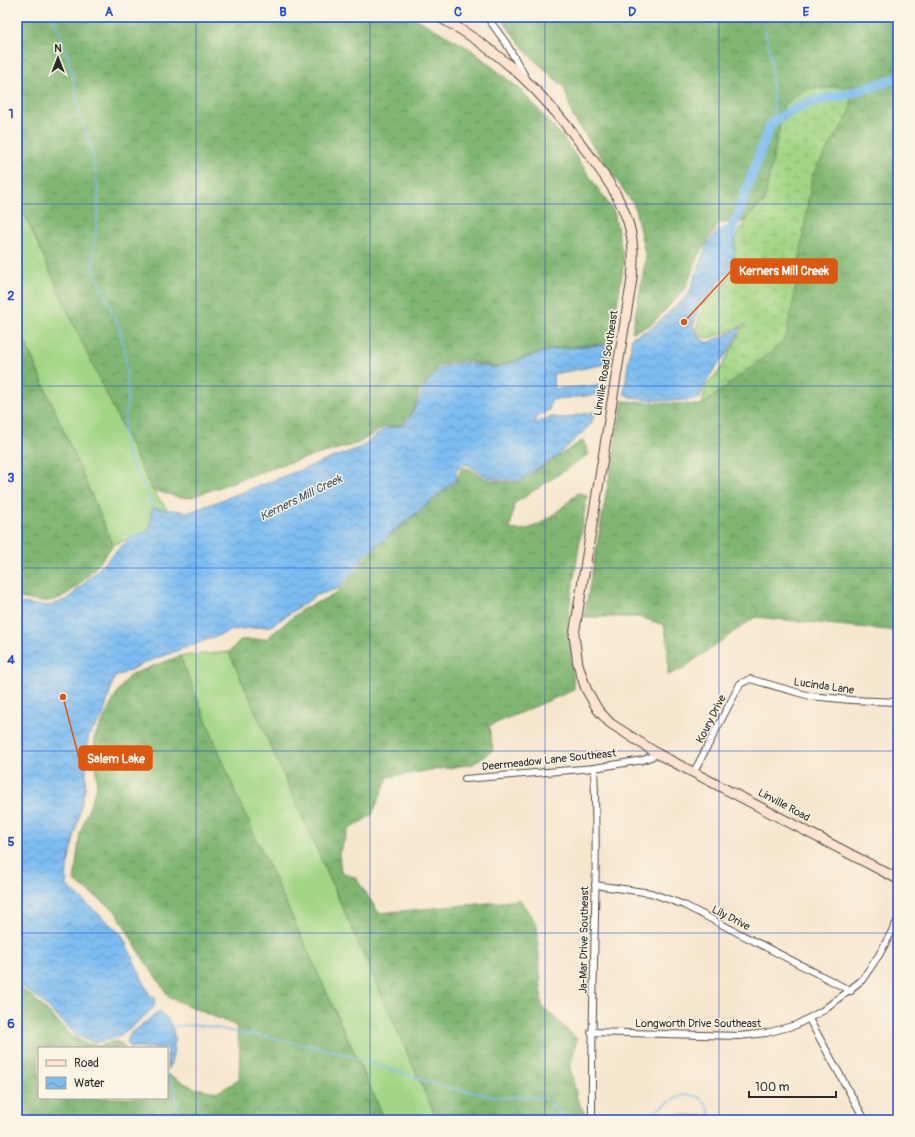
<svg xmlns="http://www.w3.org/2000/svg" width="915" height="1137" font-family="Pangolin,sans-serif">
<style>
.grass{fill:#a1d584;stroke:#668058}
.forest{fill:url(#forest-crowns);stroke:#56704e}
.wetland{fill:url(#wetland-marsh);stroke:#668058}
.water{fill:url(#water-waves);stroke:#54748e}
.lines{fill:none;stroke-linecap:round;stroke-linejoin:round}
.stream{stroke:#7cbcf1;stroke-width:1.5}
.river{stroke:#7cbcf1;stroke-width:10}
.street-casing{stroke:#4a4743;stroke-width:8}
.secondary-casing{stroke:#4a4743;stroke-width:11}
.street{stroke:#fff;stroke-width:6}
.secondary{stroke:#fde4d1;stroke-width:9}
.grid{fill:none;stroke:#1d4ed8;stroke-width:1;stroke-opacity:0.55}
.labels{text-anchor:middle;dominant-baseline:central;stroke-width:3;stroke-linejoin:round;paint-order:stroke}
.street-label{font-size:11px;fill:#2b2b2b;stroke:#fcf5e5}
.water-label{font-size:12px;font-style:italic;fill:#435666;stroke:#fcf5e5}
.leader{fill:none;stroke:#df570e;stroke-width:1.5}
.callout-dot{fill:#df570e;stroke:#fcf5e5;stroke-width:1.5}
.callout{fill:#df570e;stroke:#df570e;stroke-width:1.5}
.callout-label{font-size:12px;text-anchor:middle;font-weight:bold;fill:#fff}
.neatline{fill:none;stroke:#1d4ed8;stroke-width:1.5}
.grid-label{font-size:13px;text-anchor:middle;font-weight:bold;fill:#1d4ed8}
</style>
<defs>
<pattern id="forest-crowns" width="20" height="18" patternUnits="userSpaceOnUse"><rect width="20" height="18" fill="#80b672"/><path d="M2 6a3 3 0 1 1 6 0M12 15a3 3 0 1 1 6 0" fill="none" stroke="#69945e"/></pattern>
<pattern id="wetland-marsh" width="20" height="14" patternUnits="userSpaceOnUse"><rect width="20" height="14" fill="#a1d584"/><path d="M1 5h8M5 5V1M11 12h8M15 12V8" fill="none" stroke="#8bb772"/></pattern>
<pattern id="water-waves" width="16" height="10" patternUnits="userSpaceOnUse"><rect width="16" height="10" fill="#7cbcf1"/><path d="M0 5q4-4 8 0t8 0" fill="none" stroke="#6699c3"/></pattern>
</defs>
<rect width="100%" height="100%" fill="#fcf5e5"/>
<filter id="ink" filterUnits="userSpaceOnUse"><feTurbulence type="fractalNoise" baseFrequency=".025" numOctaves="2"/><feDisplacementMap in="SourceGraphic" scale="8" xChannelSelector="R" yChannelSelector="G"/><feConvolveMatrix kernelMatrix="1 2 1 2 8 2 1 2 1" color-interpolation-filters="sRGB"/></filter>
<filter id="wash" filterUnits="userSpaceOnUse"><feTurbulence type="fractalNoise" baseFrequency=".012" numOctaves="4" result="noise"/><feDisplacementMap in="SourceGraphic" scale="16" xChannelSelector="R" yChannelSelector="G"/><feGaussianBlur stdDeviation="0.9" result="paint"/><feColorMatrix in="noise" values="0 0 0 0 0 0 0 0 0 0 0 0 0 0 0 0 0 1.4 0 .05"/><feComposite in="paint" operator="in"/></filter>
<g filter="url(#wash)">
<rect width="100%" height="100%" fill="#f7e6ce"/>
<g class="grass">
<polygon points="17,198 148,482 152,490 169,511 152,508 150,527 145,532 113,545 17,323"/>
<polygon points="229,652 437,1120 385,1120 239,801 180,656"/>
</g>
<g class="forest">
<polygon points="17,17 297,17 306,20 308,17 413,17 470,49 521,90 564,139 614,212 624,261 611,343 550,349 495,367 462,360 438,366 419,393 414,408 402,425 384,427 359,443 277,466 189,498 178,497 152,490 77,332 17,198"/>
<polygon points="500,17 898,17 898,631 755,617 682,669 668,675 668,645 664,625 640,617 584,617 623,401 702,405 776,348 786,336 794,296 812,175 850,112 784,105 764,203 757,207 747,222 719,223 698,256 685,289 651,325 632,332 646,258 634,205 573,117 564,87 528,54"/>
<path d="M17,323L113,545C99,563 73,599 48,601C39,602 27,599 17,598Z"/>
<path d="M583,440L589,454L514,504L510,529C537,535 559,509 578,493L587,495L568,617L574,690L489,726L493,750L473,764L388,777L372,815L349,829L339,853L341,872L356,878L379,913L520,900L537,925L542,1006L577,1039L570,1067L577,1099L588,1120H437L229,652L240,640L266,639L304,608L330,597L343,587L363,560L380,543L456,482L462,467L470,469L488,480L518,483Z"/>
<polygon points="180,656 239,801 385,1120 17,1120 17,987 34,998 72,1036 86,1044 100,1046 115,1041 122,1044 125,1048 39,1048 39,1098 167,1098 167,1074 194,1088 218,1092 239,1080 240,1050 236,1026 170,998 140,954 116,911 74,881 80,833 97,786 94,738 118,691 130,675"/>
<polygon points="610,1112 731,1117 735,1120 592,1120"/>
</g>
<polygon class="wetland" points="852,86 850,112 812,175 794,296 786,336 776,348 702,405 706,385 719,371 745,325 710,338 700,337 696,329 704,303 720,292 734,265 735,242 737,234 757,207 764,203 784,105 805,89"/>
<g class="water">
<path d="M732,225L735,237L734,265L699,308L693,326L699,338L708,343L742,327C737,335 733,344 728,352C715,369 706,376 700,398C687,402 635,402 624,394L632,337L652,328L689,294L707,244L717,231Z"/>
<polygon points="602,345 611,347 607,364 553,374 554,389 603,385 602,394 551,400 549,410 536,417 535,423 552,417 566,418 596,411 591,424 556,457 518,481 488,478 470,466 464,464 457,470 456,480 364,556 340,588 317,595 271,626 233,630 214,637 144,663 114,678 103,716 88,737 85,789 67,868 66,885 122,935 150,996 156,999 154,1007 137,1023 116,1038 94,1043 77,1036 38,998 17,984 17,603 49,606 68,599 132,536 145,532 150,528 152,508 190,512 361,447 384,429 404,425 415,408 425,386 439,368 461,362 496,368 550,350"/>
<path d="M160,1011C165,1016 171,1022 173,1030C176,1039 173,1064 167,1071V1048H131L127,1042L130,1034Z"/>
</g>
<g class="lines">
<g class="stream">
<polyline points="762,17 771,57 774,117 770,125"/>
<polyline points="53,19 61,36 66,53 73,76 78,107 93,155 98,191 98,215 93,251 93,263 96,276 119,327 125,351 128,395 124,430 125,447 129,460 146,489"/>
<polyline points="148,495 152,509"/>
<path d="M170,1027C199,1022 219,1028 247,1035L252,1034L334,1051L448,1088L496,1097H534L545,1099L559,1112L565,1120"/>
<polyline points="167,1075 176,1091 178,1120"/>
<path d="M644,1120C660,1109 687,1081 705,1103C709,1108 711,1113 711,1120"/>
</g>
<polyline class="river" points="729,238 770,125 785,114 809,102 847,94 898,78"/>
</g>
</g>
<g filter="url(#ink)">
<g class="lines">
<g class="street-casing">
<g id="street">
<polyline points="487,17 506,43 526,78"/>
<polyline points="694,772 740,684 750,679 810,696 851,700 898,702"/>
<polyline points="465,779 594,768 643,760 658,754"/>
<polyline points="595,885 651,893 684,905 851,991"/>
<polyline points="809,1019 865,1120"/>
<polyline points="591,1032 739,1036 766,1033 796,1025 822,1011 862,980 879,955 898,920"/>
<path d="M592,1113C591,998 599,883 594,768"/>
</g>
</g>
<g class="secondary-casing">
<path id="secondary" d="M439,17C504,52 547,97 590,156C605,176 620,197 628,222C634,240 634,259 632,279L574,635L578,664L586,689L598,710L610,723L658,754L898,879"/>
</g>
<use href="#street" class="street"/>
<use href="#secondary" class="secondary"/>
</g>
</g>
<path class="grid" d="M196,17V1120M370,17V1120M545,17V1120M719,17V1120M17,204H898M17,386H898M17,568H898M17,751H898M17,933H898"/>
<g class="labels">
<g class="street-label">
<text transform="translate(606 363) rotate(-81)">Linville Road Southeast</text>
<text transform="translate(824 686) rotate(8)">Lucinda Lane</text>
<text transform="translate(711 719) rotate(-63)">Koury Drive</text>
<text transform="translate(549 760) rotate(-6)">Deermeadow Lane Southeast</text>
<text transform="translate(784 805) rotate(28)">Linville Road</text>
<text transform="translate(731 918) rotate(27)">Lily Drive</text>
<text transform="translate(584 940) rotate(-89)">Ja-Mar Drive Southeast</text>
<text x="698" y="1023">Longworth Drive Southeast</text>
</g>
<g class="water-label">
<text transform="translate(301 498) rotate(-26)">Kerners Mill Creek</text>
</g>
</g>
<path class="leader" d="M684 322L731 271M63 697L79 758"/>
<g class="callout-dot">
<circle cx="684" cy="322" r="4"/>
<circle cx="63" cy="697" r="4"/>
</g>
<g class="callout">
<rect x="731" y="259" width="106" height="24" rx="4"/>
<rect x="79" y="746" width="73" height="24" rx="4"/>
</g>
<g class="callout-label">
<text x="784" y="275">Kerners Mill Creek</text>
<text x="116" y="763">Salem Lake</text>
</g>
<rect width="915" height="1137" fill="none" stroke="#fcf5e5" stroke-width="44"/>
<rect x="38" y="1047" width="130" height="52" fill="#fcf5e5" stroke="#a8a49b"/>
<rect x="46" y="1060" width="20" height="6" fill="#fde4d1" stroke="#a8a49b"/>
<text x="74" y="1067" font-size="12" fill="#2b2b2b">Road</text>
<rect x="46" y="1077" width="20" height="12" fill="url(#water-waves)" stroke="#a8a49b"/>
<text x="74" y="1087" font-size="12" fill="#2b2b2b">Water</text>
<g transform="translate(58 58)" stroke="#fcf5e5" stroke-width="3" paint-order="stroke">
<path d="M0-3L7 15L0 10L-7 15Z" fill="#2b2b2b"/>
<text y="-6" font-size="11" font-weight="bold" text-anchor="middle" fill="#2b2b2b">N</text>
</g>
<path d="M749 1091v6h87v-6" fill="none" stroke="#2b2b2b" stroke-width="2"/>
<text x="755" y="1091" font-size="12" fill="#2b2b2b" stroke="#fcf5e5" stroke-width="3" paint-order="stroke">100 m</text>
<rect x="22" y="22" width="871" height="1093" class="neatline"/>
<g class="grid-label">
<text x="109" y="16">A</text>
<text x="283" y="16">B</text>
<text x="458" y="16">C</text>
<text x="632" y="16">D</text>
<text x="806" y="16">E</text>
<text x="11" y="118">1</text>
<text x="11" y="300">2</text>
<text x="11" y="482">3</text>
<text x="11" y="664">4</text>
<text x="11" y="846">5</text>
<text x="11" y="1028">6</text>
</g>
</svg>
